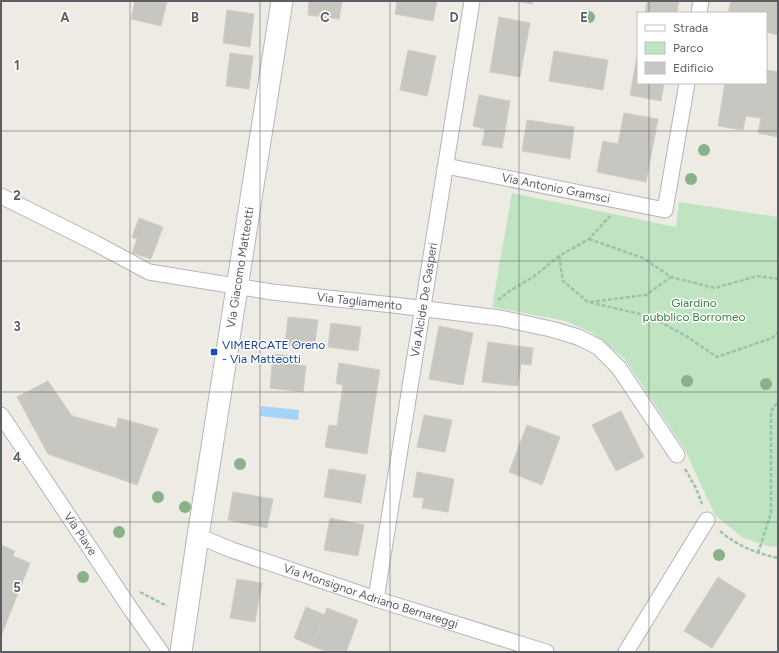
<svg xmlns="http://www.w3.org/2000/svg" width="779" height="653" font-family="Figtree,sans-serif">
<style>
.green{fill:#c0e4c1}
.water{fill:#a5d4fb}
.building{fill:#c8c6c0;stroke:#d2cdc2}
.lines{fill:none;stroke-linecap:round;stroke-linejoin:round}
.street-casing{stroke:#b3b5ba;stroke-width:17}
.secondary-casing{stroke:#b4b7bd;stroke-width:23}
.path{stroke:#9ac4a7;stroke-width:2.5;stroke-dasharray:4 2;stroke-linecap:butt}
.street{stroke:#fff;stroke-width:15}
.secondary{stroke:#fff;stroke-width:21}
.tree{fill:#8ab288}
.grid{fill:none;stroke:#5b5e63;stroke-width:1;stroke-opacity:0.55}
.transit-dot{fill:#1a4fb4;stroke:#fff;stroke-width:1.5}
.labels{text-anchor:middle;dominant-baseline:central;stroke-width:3;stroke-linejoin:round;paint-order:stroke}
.street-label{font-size:12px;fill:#5b5e63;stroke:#fff}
.park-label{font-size:12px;fill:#39843e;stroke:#fff}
.transit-label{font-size:12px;fill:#164399;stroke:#fff;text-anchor:start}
.grid-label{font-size:13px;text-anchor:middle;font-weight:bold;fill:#5b5e63;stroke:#fff;stroke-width:3;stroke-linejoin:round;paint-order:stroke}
</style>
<rect width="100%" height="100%" fill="#edebe3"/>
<polygon class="green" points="512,193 676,227 679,202 778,217 778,547 768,546 743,538 715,515 685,450 624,358 592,333 566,321 492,307"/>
<polygon class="water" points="261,406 299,410 298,420 260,416"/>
<g class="building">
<polygon points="135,1 167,1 161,26 131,19"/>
<polygon points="309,1 342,1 339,19 308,15"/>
<polygon points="397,1 437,1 433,21 395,14"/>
<polygon points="516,1 533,1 532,4"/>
<polygon points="647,1 679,1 677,13 645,13"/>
<polygon points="731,1 778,1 778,35 766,32 766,13 728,13"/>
<polygon points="227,10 254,14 250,47 223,43"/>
<polygon points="499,17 530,23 520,77 490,72"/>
<polygon points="408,50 436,56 427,96 400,90"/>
<polygon points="554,51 608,60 603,90 549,81"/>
<polygon points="638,51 638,83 664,83 661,101 630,95"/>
<polygon points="230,53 253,56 249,89 226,86"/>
<polygon points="766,70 778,72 778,137 758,133 761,118 746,116 743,130 718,126 725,83 766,83"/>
<polygon points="479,95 510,101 502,148 482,145 485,129 473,126"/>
<polygon points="624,113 658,119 646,182 597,172 603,141 618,144"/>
<polygon points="527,120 574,127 570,159 522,151"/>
<polygon points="139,218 163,227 151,259 132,253 137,239 132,237"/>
<polygon points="288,317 318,320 314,349 285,345"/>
<polygon points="331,323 361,327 358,351 328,347"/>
<polygon points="439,326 473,333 463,385 429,379"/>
<polygon points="488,342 533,348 531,365 521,364 518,386 482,382"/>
<polygon points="273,354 301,357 300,365 306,366 303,392 270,388"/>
<polygon points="339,363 380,370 367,454 325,447 329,425 337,426 343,385 336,383"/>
<polygon points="48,381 72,416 116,428 118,418 158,429 137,485 48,454 17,397"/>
<polygon points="621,411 644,457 616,471 592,425"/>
<polygon points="424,415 452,420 445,452 417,447"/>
<polygon points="527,425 560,437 542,485 509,472"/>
<polygon points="329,469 366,475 361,503 324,497"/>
<polygon points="417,472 454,479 448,512 422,508 424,498 413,497"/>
<polygon points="233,492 273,499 267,528 228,520"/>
<polygon points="330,518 364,525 358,556 324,550"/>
<polygon points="1,545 15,551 13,556 30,563 1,636"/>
<polygon points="718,577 746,595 712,648 684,631"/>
<polygon points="237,579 262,583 255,622 230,618"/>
<polygon points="306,607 325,615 312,646 294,638"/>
<polygon points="327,608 358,620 346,652 328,652 312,646"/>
</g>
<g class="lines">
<g class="street-casing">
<g id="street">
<polyline points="699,13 701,1"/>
<path id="s1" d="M446,166L665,210L687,83"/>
<path id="s2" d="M1,196L95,243L149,272L272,292L393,305L500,318L551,329L578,337L598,347L619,368L677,455"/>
<path id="s3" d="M1,415L132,611L161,652"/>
<path id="s4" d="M198,536L232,550L376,599L546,652"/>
<path id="s5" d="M376,599L472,1"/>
<polyline points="626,652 707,520"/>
</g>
</g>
<g class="secondary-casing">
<g id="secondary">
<path id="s6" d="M181,652L198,536L282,1"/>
</g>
</g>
<g class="path">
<polyline points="589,239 643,258 671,277 715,288 757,276 778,279"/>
<polyline points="559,256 563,281 588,302 649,316 686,336 717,357 772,338 778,332"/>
<polyline points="498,300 511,290 533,277 559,256 589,239 610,216"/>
<polyline points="590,302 646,295 671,277"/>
<polyline points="685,469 696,488 702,504"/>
<path d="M720,531C737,546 756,553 778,558"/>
<polyline points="758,553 771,513 771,411 778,402"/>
<polyline points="140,592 167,606"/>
</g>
<use href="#street" class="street"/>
<use href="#secondary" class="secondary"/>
</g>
<g class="tree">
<circle cx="589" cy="17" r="6"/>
<circle cx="704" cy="150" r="6"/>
<circle cx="691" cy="179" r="6"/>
<circle cx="687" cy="381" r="6"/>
<circle cx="766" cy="384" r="6"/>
<circle cx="240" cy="464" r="6"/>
<circle cx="158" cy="497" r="6"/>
<circle cx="185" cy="507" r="6"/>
<circle cx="119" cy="532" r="6"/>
<circle cx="719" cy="555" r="6"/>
<circle cx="83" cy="577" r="6"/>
</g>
<path class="grid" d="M130,1V652M260,1V652M390,1V652M519,1V652M649,1V13M649,83V652M1,131H778M1,261H778M1,392H778M1,522H778"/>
<rect class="transit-dot" x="210" y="348" width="8" height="8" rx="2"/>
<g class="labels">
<g class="street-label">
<text stroke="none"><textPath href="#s1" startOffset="112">Via Antonio Gramsci</textPath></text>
<text stroke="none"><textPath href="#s6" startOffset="389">Via Giacomo Matteotti</textPath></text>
<text stroke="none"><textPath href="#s5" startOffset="303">Via Alcide De Gasperi</textPath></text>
<text stroke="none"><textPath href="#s2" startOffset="379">Via Tagliamento</textPath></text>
<text stroke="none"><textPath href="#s3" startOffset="143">Via Piave</textPath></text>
<text stroke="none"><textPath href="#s4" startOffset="183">Via Monsignor Adriano Bernareggi</textPath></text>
</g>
<g class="park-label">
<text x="694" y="303">Giardino<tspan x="694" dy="14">pubblico Borromeo</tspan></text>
</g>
<g class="transit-label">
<text x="222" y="345">VIMERCATE Oreno<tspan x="222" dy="14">- Via Matteotti</tspan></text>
</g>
</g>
<g class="grid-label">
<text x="65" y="22">A</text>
<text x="195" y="22">B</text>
<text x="325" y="22">C</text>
<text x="454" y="22">D</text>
<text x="584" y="22">E</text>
<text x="17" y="70">1</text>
<text x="17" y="200">2</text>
<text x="17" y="331">3</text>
<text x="17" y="462">4</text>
<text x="17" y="592">5</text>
</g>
<rect width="779" height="653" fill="none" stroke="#5b5e63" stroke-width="4"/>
<rect x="637" y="12" width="130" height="72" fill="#ffffff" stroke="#bdbfc1"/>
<rect x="645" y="25" width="20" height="6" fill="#ffffff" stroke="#bdbfc1"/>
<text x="673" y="32" font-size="12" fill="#5b5e63">Strada</text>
<rect x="645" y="42" width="20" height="12" fill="#c0e4c1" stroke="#bdbfc1"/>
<text x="673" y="52" font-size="12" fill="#5b5e63">Parco</text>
<rect x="645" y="62" width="20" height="12" fill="#c8c6c0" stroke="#bdbfc1"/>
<text x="673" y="72" font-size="12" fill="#5b5e63">Edificio</text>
</svg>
